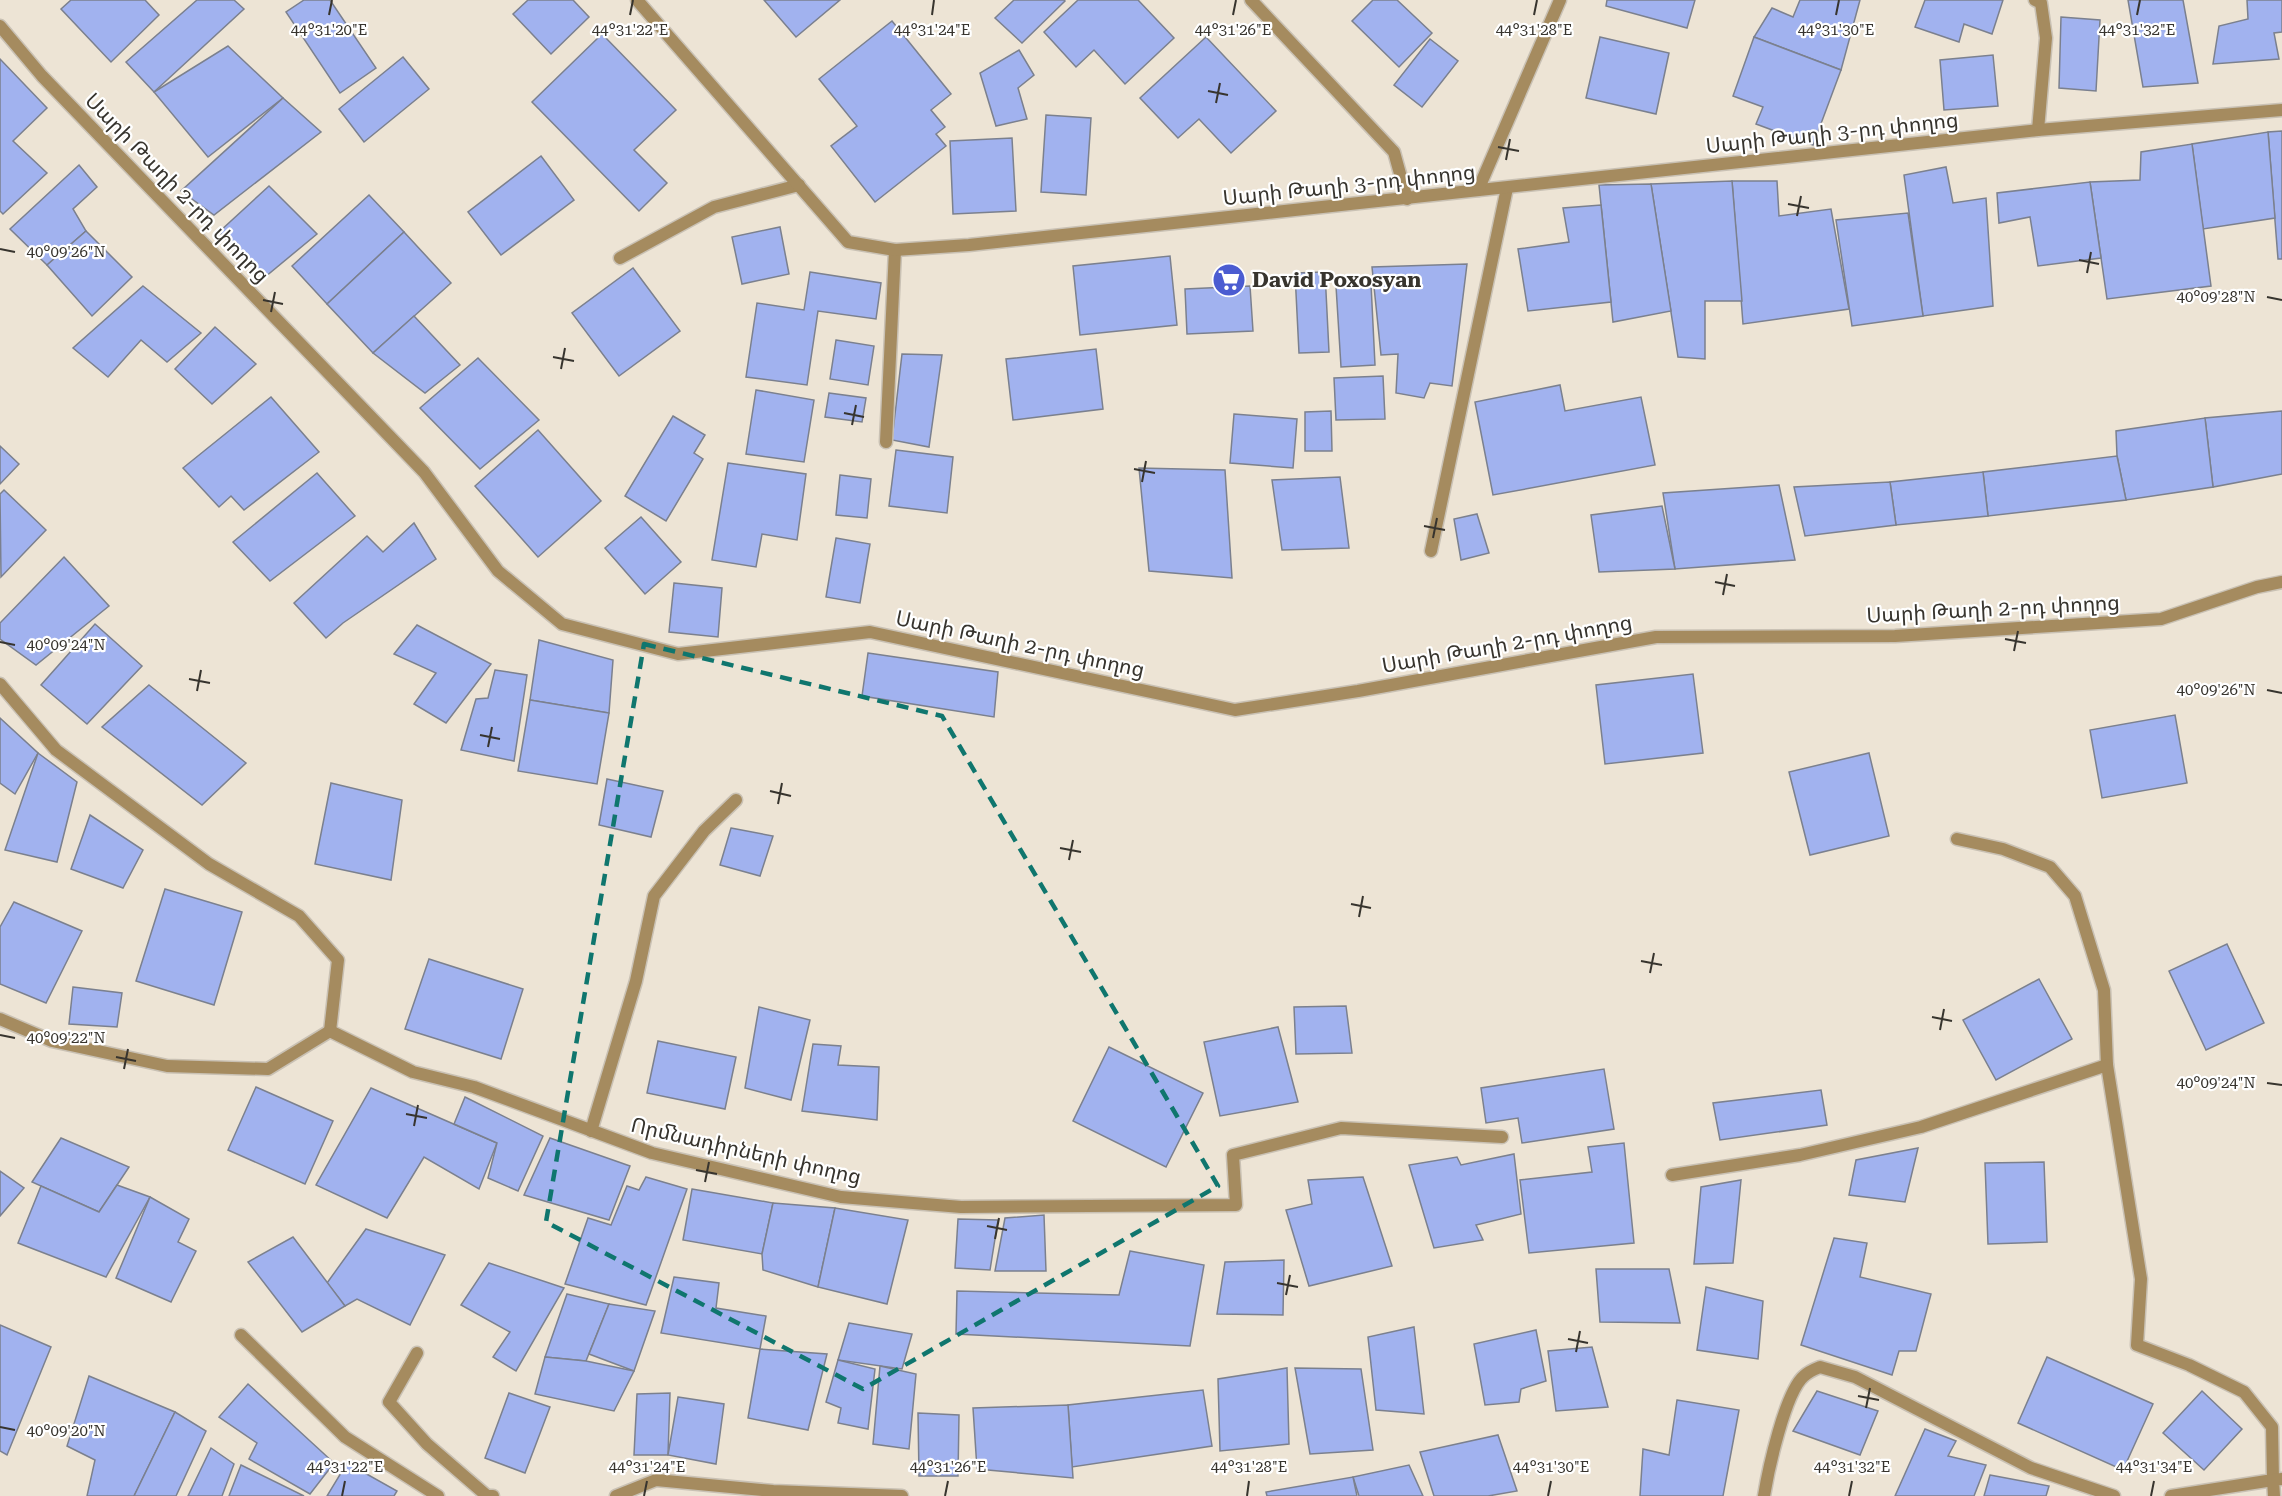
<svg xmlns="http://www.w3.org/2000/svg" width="2282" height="1496" font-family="'Roboto Serif','Noto Sans Armenian',serif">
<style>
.building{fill:#a1b2ef;stroke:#7b808e;stroke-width:1.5}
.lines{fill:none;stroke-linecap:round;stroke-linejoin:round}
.service-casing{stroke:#c9c1b4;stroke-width:15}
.minor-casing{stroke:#c9c1b4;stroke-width:15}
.service{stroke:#a58b5f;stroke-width:12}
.minor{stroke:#a58b5f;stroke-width:12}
.marked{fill:none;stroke:#0f766e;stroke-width:4.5;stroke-dasharray:12 8;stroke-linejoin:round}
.ticks{fill:none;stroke:#37342e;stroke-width:2}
.labels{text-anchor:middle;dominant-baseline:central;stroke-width:4.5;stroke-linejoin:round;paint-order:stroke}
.street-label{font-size:21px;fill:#37342e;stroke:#fff}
.poi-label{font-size:21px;font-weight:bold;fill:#37342e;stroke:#fff;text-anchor:start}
.ticks-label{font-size:15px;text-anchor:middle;fill:#37342e;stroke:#fff;stroke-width:4.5;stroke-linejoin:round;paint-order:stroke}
</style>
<rect width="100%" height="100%" fill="#ede4d5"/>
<g class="building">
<polygon points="71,0 145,0 159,15 111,62 61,9"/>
<polygon points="197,0 234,0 244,9 154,92 126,62"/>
<polygon points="304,0 330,0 376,68 340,93 286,12"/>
<polygon points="528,0 573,0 589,17 551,54 513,14"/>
<polygon points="764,0 840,0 796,37"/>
<polygon points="1014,0 1064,0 1065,1 1022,43 995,18"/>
<polygon points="1078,0 1138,0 1174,38 1125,84 1094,50 1076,67 1044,32"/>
<polygon points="1373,0 1397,0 1432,33 1399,67 1352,21"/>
<polygon points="1607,0 1695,0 1687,28 1606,6"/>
<polygon points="1800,0 1860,0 1841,70 1754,37 1772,8 1793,17"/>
<polygon points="1925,0 2003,0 1992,34 1964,24 1959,42 1915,27"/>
<polygon points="2128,0 2183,0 2198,83 2143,87"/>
<polygon points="2247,0 2282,0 2282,32 2274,33 2279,59 2213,64 2219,26 2248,19"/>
<polygon points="2061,17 2100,20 2096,91 2059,88"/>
<polygon points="892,21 951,94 931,110 945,127 936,134 946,146 875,202 831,146 857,126 819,79"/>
<polygon points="602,34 676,110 634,150 667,183 639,211 532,102"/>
<polygon points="1206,37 1276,111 1231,153 1199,119 1178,138 1140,98"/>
<polygon points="1600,37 1669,53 1656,114 1586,98"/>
<polygon points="1754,37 1841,70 1813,145 1756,124 1763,107 1733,96"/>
<polygon points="1430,39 1458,61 1422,107 1394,85"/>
<polygon points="228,46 283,98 208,157 154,92"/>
<polygon points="1019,50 1034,75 1018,88 1027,119 996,126 980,73"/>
<polygon points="1993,55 1998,106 1944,110 1940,60"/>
<polygon points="403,57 429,89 364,142 339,109"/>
<polygon points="0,59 47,108 13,141 47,173 3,214 0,211"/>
<polygon points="283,98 321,132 214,215 181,191"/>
<polygon points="1046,115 1091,118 1086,195 1041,192"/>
<polygon points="2282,131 2282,259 2278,259 2268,132"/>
<polygon points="2268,132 2275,218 2203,229 2192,144"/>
<polygon points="1012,138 1016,211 953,214 950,141"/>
<polygon points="2192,144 2211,286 2107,299 2090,182 2140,180 2141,152"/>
<polygon points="541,156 574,200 501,255 468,212"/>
<polygon points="79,165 97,187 73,209 86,231 47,265 10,229"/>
<polygon points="1946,167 1953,203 1986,198 1993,306 1923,316 1904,175"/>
<polygon points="1732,181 1777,181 1779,216 1831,209 1849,309 1743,324"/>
<polygon points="1732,181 1742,301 1705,301 1705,359 1678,357 1651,184"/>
<polygon points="2090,182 2101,258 2038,266 2030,217 1999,223 1997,193"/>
<polygon points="1651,184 1671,311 1613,322 1599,185"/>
<polygon points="269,186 317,234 265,277 219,232"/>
<polygon points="369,195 404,232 327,304 292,266"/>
<polygon points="1601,205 1611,302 1528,311 1518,249 1569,242 1563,208"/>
<polygon points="1908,213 1923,316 1852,326 1836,220"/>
<polygon points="780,227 789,274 742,284 732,237"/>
<polygon points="86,231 132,277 92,316 47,265"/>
<polygon points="404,232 451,283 373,353 327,304"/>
<polygon points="1170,256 1177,325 1080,335 1073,266"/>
<polygon points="1467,264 1452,386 1430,383 1424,398 1396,393 1398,354 1381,355 1372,267"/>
<polygon points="633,268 680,331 619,376 572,313"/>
<polygon points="810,272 881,283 876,319 818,311 807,385 746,377 757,303 804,310"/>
<polygon points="1325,272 1329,352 1299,353 1295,273"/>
<polygon points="1371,284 1375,365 1341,367 1336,286"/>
<polygon points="143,286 201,333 167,362 141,340 108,377 73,348"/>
<polygon points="1250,286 1253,331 1187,334 1185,289"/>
<polygon points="414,316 460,365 425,393 373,353"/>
<polygon points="215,327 256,364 212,404 175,369"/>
<polygon points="836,340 874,346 868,385 830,379"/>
<polygon points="1096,349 1103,409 1013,420 1006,359"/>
<polygon points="902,354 942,355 929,447 892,440"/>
<polygon points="478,358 539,420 480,469 420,408"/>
<polygon points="1383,376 1385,419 1336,420 1334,378"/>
<polygon points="1560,385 1565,411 1641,397 1655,465 1493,495 1475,402"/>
<polygon points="756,390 814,400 804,462 746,454"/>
<polygon points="829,393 866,398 862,422 825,417"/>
<polygon points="271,397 319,452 244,510 231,496 219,507 183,468"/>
<polygon points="1331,411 1332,451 1305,451 1305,412"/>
<polygon points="2282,411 2282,474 2213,487 2205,418"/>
<polygon points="1234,414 1297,419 1293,468 1230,463"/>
<polygon points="673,416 705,435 694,453 703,459 666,521 625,496"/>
<polygon points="2205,418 2213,487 2126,500 2117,456 2116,431"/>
<polygon points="538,430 601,501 538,557 475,486"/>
<polygon points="0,446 19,464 0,484"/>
<polygon points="896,450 953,457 947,513 889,506"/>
<polygon points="2117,456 2126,500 1988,516 1983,472"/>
<polygon points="728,463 806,474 797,540 762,534 756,567 712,560"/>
<polygon points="1139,468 1225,470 1232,578 1149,571"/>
<polygon points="1983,472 1988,516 1896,525 1890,482"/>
<polygon points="317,473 355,516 270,581 233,542"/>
<polygon points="840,475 871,479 867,518 836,515"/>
<polygon points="1340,477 1349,548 1282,550 1272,480"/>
<polygon points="1890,482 1896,525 1805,536 1794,487"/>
<polygon points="1779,485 1795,560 1675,569 1663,493"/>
<polygon points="4,490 46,530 1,577 0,494"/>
<polygon points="1662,506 1675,569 1599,572 1591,515"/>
<polygon points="1477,514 1489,553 1461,560 1454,519"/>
<polygon points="641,517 681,562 645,594 605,548"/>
<polygon points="414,523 436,559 343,623 326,638 294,603 367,536 383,552"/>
<polygon points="836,538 870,544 860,603 826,597"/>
<polygon points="64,557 109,606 36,665 0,639 0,623"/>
<polygon points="674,583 722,588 718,637 669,632"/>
<polygon points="95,624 142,666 87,724 41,685"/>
<polygon points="417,625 491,664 446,723 414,704 436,673 394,654"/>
<polygon points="539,640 613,660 609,713 530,700"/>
<polygon points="868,653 998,672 994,717 862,696"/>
<polygon points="495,670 527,675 514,761 461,750 476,699 488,698"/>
<polygon points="1693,674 1703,753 1605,764 1596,685"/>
<polygon points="149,685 246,763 202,805 102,727"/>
<polygon points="530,700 609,713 597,784 518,771"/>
<polygon points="2175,715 2187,783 2102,798 2090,730"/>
<polygon points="0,718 38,753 15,794 0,783"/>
<polygon points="38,753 77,782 57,862 5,850"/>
<polygon points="1869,753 1889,836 1810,855 1789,772"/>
<polygon points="607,779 663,791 651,837 599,825"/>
<polygon points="331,783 402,800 391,880 315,864"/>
<polygon points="90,815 143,850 123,888 71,869"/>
<polygon points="731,828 773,836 760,876 720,865"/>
<polygon points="165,889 242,912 214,1005 136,981"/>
<polygon points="14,902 82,931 46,1003 0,984 0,927"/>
<polygon points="2227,944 2264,1023 2206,1050 2169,971"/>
<polygon points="429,959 523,989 501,1059 405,1029"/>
<polygon points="2039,979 2072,1039 1996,1080 1963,1020"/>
<polygon points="73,987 122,993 117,1027 69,1024"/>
<polygon points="1346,1006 1352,1053 1296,1054 1294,1007"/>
<polygon points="759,1007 810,1020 791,1100 745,1088"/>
<polygon points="1278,1027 1298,1102 1220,1116 1204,1042"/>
<polygon points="658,1041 736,1057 725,1109 647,1093"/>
<polygon points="813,1044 841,1046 838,1065 879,1067 877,1120 802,1111"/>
<polygon points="1109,1047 1203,1093 1166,1167 1073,1121"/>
<polygon points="1604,1069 1614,1129 1522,1143 1518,1118 1486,1123 1481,1088"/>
<polygon points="256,1087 333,1121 305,1184 228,1150"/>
<polygon points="371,1088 497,1143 479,1189 424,1157 387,1218 316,1185"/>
<polygon points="1821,1090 1827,1125 1720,1140 1713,1103"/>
<polygon points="465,1097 543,1136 518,1191 488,1178 497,1143 454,1124"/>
<polygon points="61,1138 129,1167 99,1212 32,1182"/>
<polygon points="550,1138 630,1166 609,1220 524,1195"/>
<polygon points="1624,1143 1634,1243 1529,1253 1520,1180 1592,1172 1588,1147"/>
<polygon points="1918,1148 1905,1202 1849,1195 1856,1160"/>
<polygon points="1514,1154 1521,1214 1476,1225 1483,1240 1434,1248 1409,1165 1457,1157 1461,1165"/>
<polygon points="2044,1162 2047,1242 1988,1244 1985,1163"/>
<polygon points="0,1171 24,1188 0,1216"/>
<polygon points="646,1177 687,1189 646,1305 565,1284 588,1218 611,1225 627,1186 639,1190"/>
<polygon points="1363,1177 1392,1266 1309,1286 1286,1210 1312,1204 1308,1180"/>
<polygon points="1741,1180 1733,1263 1694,1264 1701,1187"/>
<polygon points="117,1185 150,1197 106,1277 18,1243 41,1186 99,1212"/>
<polygon points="692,1189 773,1203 762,1254 683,1240"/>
<polygon points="150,1197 189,1219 178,1242 196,1251 171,1302 116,1278"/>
<polygon points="773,1203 835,1208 818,1287 763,1270 762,1254"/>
<polygon points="835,1208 908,1220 887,1304 818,1287"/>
<polygon points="1044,1215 1046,1271 995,1271 1005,1218"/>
<polygon points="958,1219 998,1220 990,1270 955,1268"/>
<polygon points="366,1229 445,1255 410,1325 357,1299 345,1306 327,1283"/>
<polygon points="293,1237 345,1306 302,1332 248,1262"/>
<polygon points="1834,1238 1867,1243 1860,1277 1931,1294 1916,1351 1899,1351 1892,1375 1801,1345"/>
<polygon points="1130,1251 1204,1265 1190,1346 956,1334 957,1291 1119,1295"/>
<polygon points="1284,1260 1283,1315 1217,1314 1225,1262"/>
<polygon points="489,1263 564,1288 516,1371 493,1357 510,1332 461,1305"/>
<polygon points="1596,1269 1669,1269 1680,1323 1600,1322"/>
<polygon points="674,1277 719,1283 716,1308 766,1316 760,1349 661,1333"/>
<polygon points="1706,1287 1763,1301 1758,1359 1697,1350"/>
<polygon points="567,1294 609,1304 586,1361 545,1357"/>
<polygon points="609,1304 655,1311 634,1371 589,1354"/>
<polygon points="849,1323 912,1334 902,1369 838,1360"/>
<polygon points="0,1325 51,1347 7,1455 0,1451"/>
<polygon points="1414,1327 1424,1414 1376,1410 1368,1337"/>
<polygon points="1536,1330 1546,1381 1521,1389 1519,1402 1485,1405 1474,1344"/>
<polygon points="1592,1347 1608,1407 1556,1411 1548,1351"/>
<polygon points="760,1349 827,1354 808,1430 748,1418"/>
<polygon points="545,1357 586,1361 634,1371 614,1411 535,1394"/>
<polygon points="2047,1357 2153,1404 2123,1470 2018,1423"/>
<polygon points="838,1360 875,1369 868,1429 838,1423 841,1408 826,1402"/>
<polygon points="880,1366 916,1374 909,1449 873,1444"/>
<polygon points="1287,1368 1289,1444 1220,1451 1218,1379"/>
<polygon points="1295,1368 1361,1369 1373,1450 1310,1454"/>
<polygon points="89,1376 175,1412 134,1496 87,1496 95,1460 67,1446"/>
<polygon points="248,1384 334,1463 310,1494 249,1459 257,1443 219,1417"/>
<polygon points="1203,1390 1212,1446 1072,1467 1068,1405"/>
<polygon points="1817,1391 1878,1411 1860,1455 1793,1431"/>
<polygon points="2202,1391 2242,1429 2204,1470 2163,1433"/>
<polygon points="509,1393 550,1407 525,1473 485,1458"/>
<polygon points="670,1393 668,1455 634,1455 637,1394"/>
<polygon points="678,1397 724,1404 716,1464 668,1455"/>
<polygon points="1677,1400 1739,1410 1723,1496 1640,1496 1643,1449 1669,1455"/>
<polygon points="1068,1405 1073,1478 977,1469 973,1408"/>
<polygon points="175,1412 206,1431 176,1496 134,1496"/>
<polygon points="918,1413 959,1415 958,1476 919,1476"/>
<polygon points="1925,1429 1956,1441 1948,1456 1986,1465 1974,1496 1895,1496"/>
<polygon points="1498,1435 1517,1491 1488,1496 1434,1496 1420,1452"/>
<polygon points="211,1448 234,1464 222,1496 188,1496"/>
<polygon points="347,1463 397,1491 394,1496 327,1496"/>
<polygon points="241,1465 304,1496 229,1496"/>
<polygon points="1409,1465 1423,1496 1359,1496 1353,1477"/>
<polygon points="1990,1475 2049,1486 2046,1496 1984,1496"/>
<polygon points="1353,1477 1357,1496 1267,1496 1266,1492"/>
</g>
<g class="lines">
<g class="service-casing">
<g id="service">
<polyline points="2035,0 2041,3 2046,38 2038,130"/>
<polyline points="620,258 714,207 799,185"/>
<polyline points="886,442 895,250"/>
<polyline points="1431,551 1507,188"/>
<polyline points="1957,839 2003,849 2050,867 2075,896 2104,990 2107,1065"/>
<polyline points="417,1353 389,1402 427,1444 486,1495"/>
</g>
</g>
<g class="minor-casing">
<g id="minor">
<polyline points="637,0 848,242 895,250 969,245 2038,130 2282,110"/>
<polyline points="1251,0 1394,152 1407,199"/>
<polyline points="0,26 42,76 424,472 498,571 562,624 678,654 870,632 1235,710 1358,691 1656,637 1895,636 2161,619 2257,587 2282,582"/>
<polyline points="1478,190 1560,0"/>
<polyline points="0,684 56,750 209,864 299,916 338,960 330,1031"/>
<polyline points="0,1019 52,1041 167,1066 268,1069 330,1031 413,1072 474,1087 652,1153 841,1197 961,1207 1236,1205 1233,1155 1341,1128 1502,1137"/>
<polyline points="591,1131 636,981 654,896 704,831 736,800"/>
<polyline points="1672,1175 1800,1155 1921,1127 2107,1065 2141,1279 2137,1345 2189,1365 2244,1392 2272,1427 2273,1480 2171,1496"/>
<polyline points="241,1335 345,1437 438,1496"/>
<polyline points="485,1496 493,1496"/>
<polyline points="616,1496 656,1480 773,1491 902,1496"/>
<path d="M1764,1496C1768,1471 1785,1392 1804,1376C1808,1372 1815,1369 1820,1367L1855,1377L2031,1468L2114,1496"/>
<polyline points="2274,1496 2273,1480 2282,1479"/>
</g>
</g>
<use href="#service" class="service"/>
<use href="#minor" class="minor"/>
</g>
<path class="marked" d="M644,644L942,716L1218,1186L863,1389L546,1222Z"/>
<path class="ticks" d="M329,15L332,0M630,15L633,0M932,15L934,0M1233,15L1236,0M1534,15L1537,0M1836,15L1839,0M2137,15L2140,0M1208,91L1228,95M1216,103L1220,83M1498,147L1519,151M1506,160L1510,139M1788,204L1809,208M1797,216L1801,196M0,249L15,252M2079,260L2099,264M2087,273L2091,252M2267,297L2282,300M263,300L283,304M271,312L275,292M553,357L574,361M561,369L565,348M844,413L864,417M852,425L856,405M1134,469L1155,473M1142,482L1146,461M1424,526L1445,530M1433,538L1437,518M1715,582L1735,586M1723,595L1727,574M2005,639L2026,643M0,642L15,645M2014,651L2018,631M189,679L210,683M2267,690L2282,693M197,691L201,670M480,735L500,739M488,747L492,727M770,791L791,796M778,804L782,783M1060,848L1081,852M1069,860L1073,840M1351,904L1371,908M1359,917L1363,896M1641,961L1662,965M1650,973L1654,953M1932,1017L1952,1021M1940,1030L1944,1009M0,1035L15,1038M116,1057L136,1061M124,1069L128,1049M2267,1083L2282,1085M406,1114L427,1118M414,1126L418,1105M696,1170L717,1174M705,1182L709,1162M987,1226L1007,1230M995,1239L999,1218M1277,1283L1298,1287M1286,1295L1290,1275M1568,1339L1588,1343M1576,1352L1580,1331M1858,1396L1879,1400M1866,1408L1870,1388M0,1427L15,1430M342,1496L345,1481M644,1496L647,1481M945,1496L948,1481M1247,1496L1249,1481M1548,1496L1551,1481M1849,1496L1852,1481M2151,1496L2154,1481"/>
<defs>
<g id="supermarket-disc" transform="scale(1.725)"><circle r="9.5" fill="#4b5cd1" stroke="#fff"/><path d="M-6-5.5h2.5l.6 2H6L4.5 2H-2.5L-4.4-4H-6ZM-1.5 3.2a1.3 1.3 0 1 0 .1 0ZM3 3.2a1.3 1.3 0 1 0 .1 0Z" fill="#fff"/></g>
</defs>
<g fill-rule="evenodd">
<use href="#supermarket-disc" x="1229" y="280"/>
</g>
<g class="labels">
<g class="street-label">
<text transform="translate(1832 133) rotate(-6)">Սարի Թաղի 3-րդ փողոց</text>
<text transform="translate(1349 185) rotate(-6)">Սարի Թաղի 3-րդ փողոց</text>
<text transform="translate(177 188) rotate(46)">Սարի Թաղի 2-րդ փողոց</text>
<text transform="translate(1993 609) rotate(-3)">Սարի Թաղի 2-րդ փողոց</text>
<text transform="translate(1020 644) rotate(12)">Սարի Թաղի 2-րդ փողոց</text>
<text transform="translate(1507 644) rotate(-10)">Սարի Թաղի 2-րդ փողոց</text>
<text transform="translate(746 1151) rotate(13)">Որմնադիրների փողոց</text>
</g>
<g class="poi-label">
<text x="1252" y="280">David Poxosyan</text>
</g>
</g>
<g class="ticks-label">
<text x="329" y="35">44°31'20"E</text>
<text x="630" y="35">44°31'22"E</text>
<text x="932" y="35">44°31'24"E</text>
<text x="1233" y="35">44°31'26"E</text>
<text x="1534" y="35">44°31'28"E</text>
<text x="1836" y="35">44°31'30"E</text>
<text x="2137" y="35">44°31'32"E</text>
<text x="66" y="257">40°09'26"N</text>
<text x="2216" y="302">40°09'28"N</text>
<text x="66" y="650">40°09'24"N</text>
<text x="2216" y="695">40°09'26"N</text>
<text x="66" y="1043">40°09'22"N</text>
<text x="2216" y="1088">40°09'24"N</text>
<text x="66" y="1436">40°09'20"N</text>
<text x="345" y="1472">44°31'22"E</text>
<text x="647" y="1472">44°31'24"E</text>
<text x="948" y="1472">44°31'26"E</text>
<text x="1249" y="1472">44°31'28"E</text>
<text x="1551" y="1472">44°31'30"E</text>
<text x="1852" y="1472">44°31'32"E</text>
<text x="2154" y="1472">44°31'34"E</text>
</g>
</svg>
